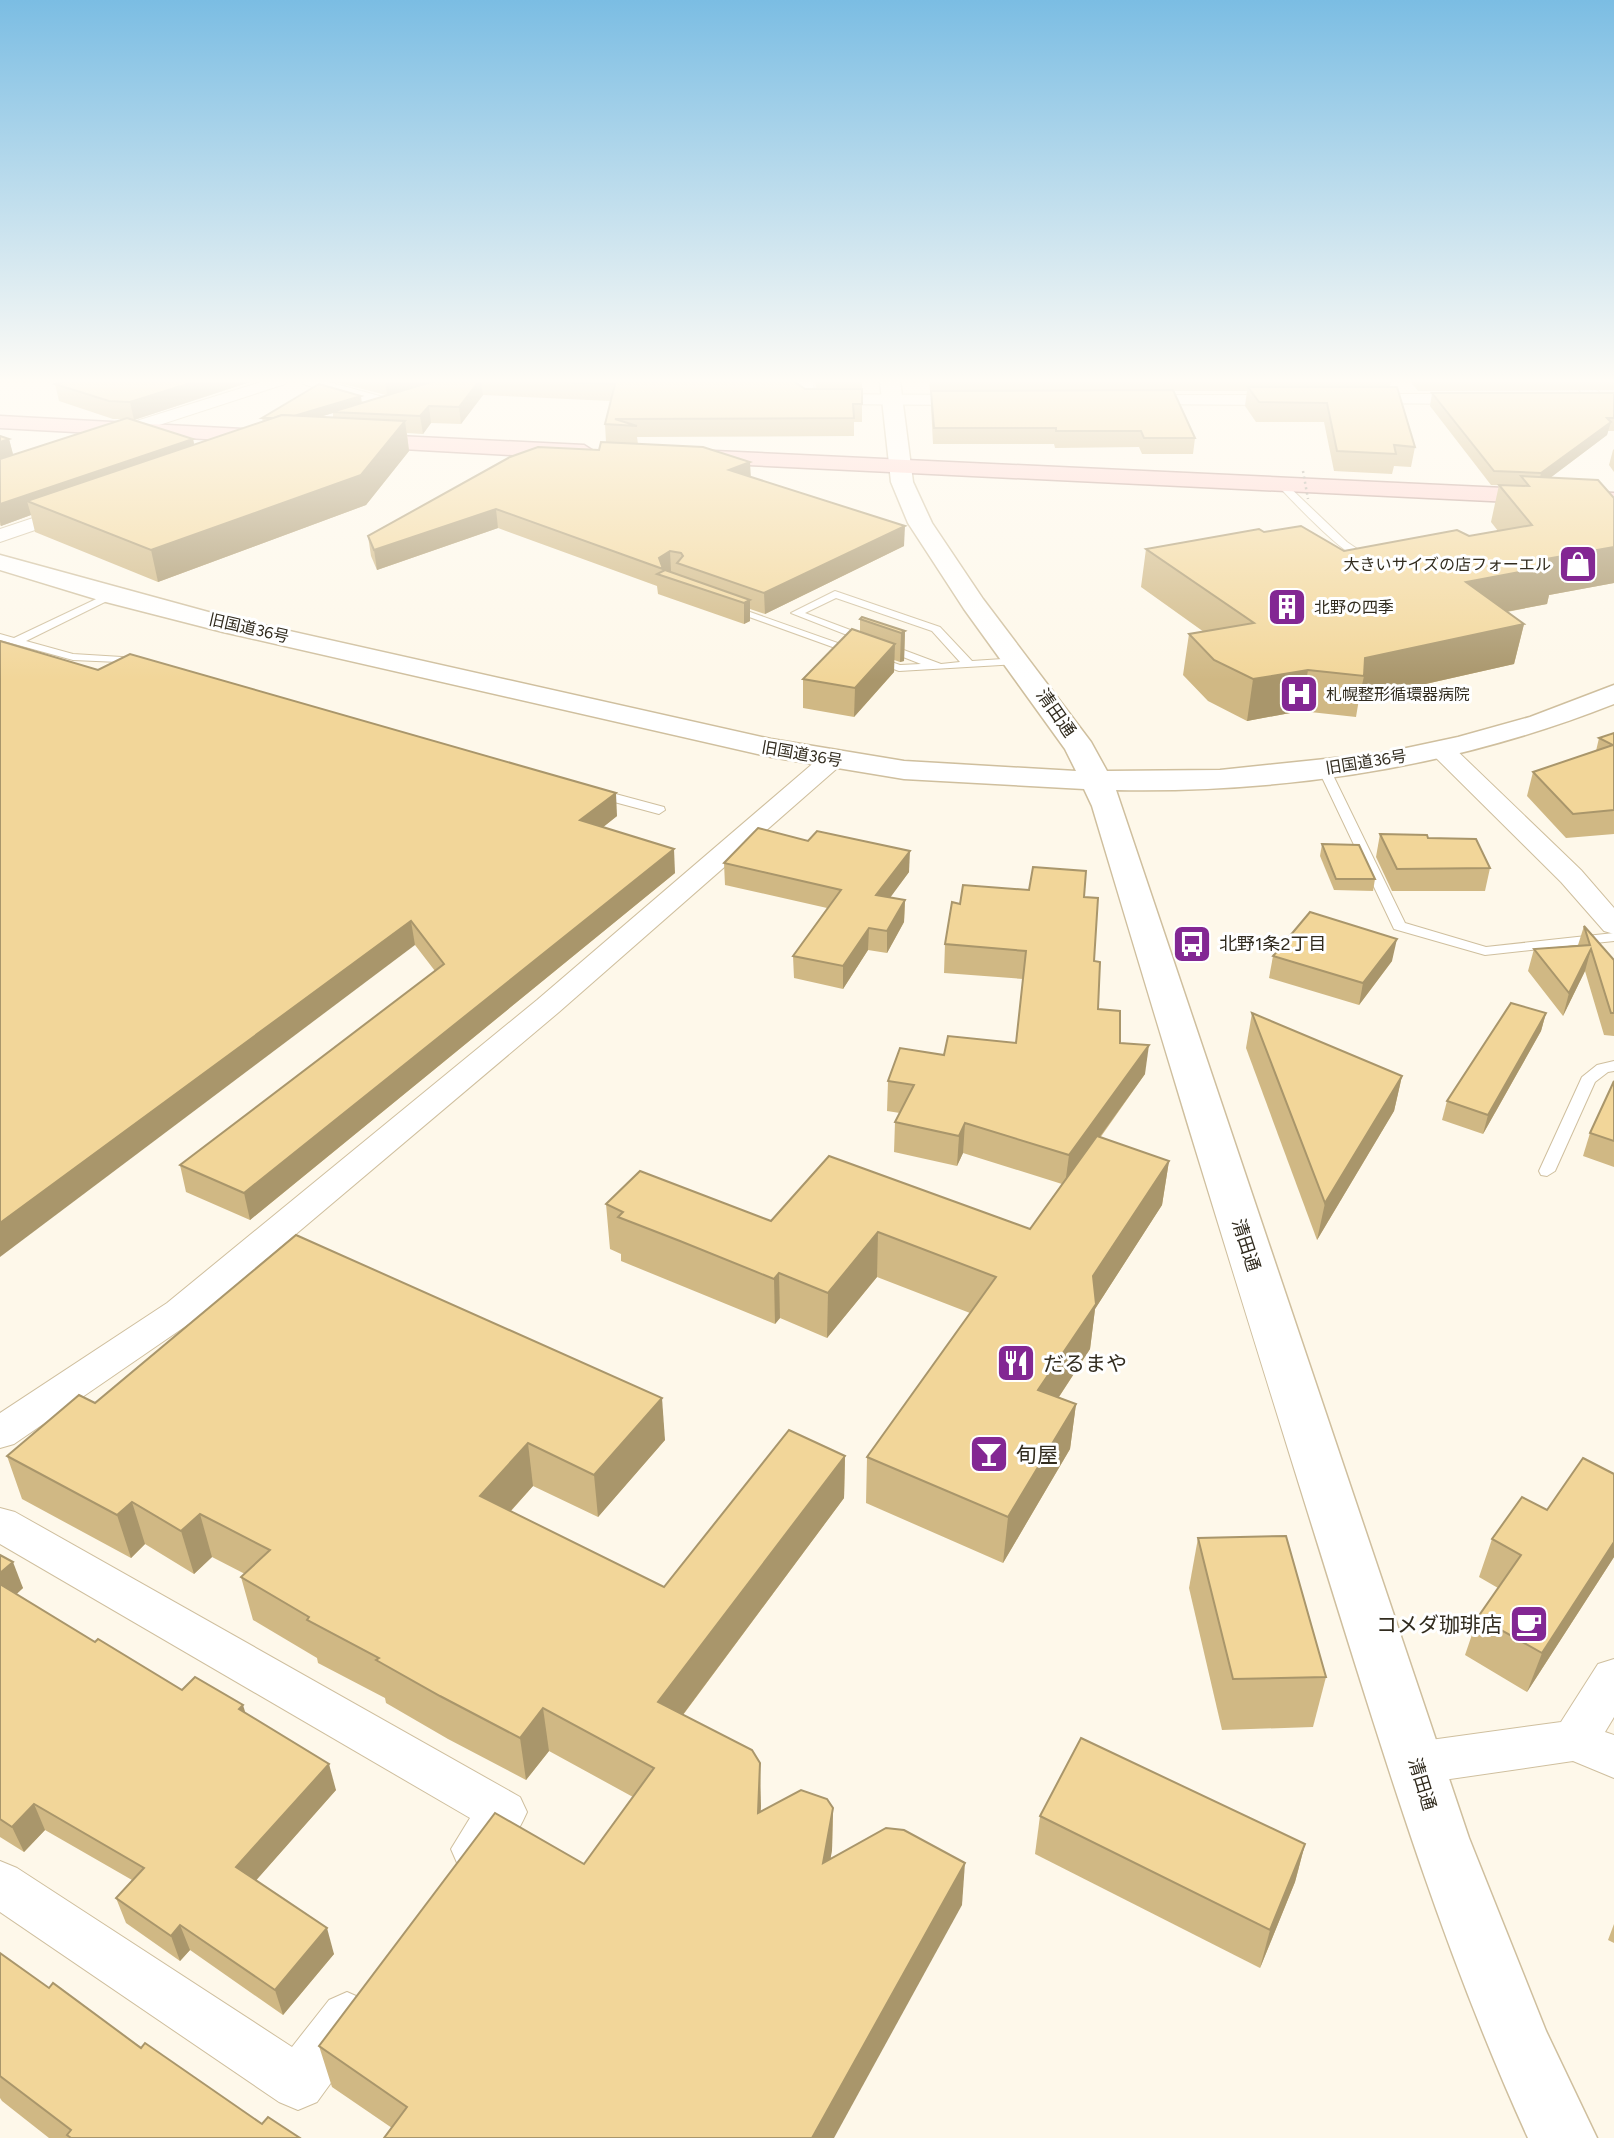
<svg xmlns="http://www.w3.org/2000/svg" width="1614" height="2138" font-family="Figtree,'Noto Sans JP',sans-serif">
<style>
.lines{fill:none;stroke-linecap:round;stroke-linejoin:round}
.service-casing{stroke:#cfbf9e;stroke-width:2}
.minor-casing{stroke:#cfbf9e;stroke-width:2}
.tertiary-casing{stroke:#cfbf9e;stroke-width:3}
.trunk-casing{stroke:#b69188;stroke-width:3}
.service{fill:#fff;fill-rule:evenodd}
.minor{fill:#fff;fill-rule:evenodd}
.tertiary{fill:#fff;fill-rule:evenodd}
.trunk{fill:#fed2ce;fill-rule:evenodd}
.path-bridge{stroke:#a59f92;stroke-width:2.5;stroke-dasharray:2 3.5;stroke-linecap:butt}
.wall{fill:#d0b884;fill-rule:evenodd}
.shaded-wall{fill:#a9966b}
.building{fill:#f2d699;stroke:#a9966b;stroke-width:2}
.labels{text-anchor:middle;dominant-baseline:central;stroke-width:6;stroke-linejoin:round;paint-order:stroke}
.far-poi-label{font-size:16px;fill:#322c1f;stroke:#fff;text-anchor:start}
.far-street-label{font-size:16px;fill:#322c1f;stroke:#fff}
.street-label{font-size:18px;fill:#322c1f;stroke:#fff}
.poi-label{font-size:18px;fill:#322c1f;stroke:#fff;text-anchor:start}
.near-poi-label{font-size:21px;fill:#322c1f;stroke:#fff;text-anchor:start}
</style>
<rect width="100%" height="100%" fill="#fef8ea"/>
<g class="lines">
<g class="service-casing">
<g id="service">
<path d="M1278,482H1284L1347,542L1372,559V563C1351,565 1294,502 1278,486Z"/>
<path d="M835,591L940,627L972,661L1018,658L1024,661L1018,664L899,671L727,609L736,607L900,665L921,664L791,613ZM836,598L932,631L960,662L941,664L805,613Z"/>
<polygon points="111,592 116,595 115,597 26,641 73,654 138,658 144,661 142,663 73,660 0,640 0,634 14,638"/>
<polygon points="1324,765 1330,769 1405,923 1486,947 1614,933 1614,941 1485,955 1394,929 1318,769"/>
<polygon points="597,789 664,807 665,810 659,814 592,796 592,790"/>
<polygon points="1614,1061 1614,1071 1608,1072 1595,1082 1555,1171 1547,1176 1541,1175 1539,1171 1582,1077 1597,1065"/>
</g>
</g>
<g class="minor-casing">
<g id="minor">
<polygon points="264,381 287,381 285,384 110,441 104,442 95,437 98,433"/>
<polygon points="301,381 325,381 394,400 396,404 388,409 303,384"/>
<polygon points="797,381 813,381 814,394 972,395 980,400 972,405 806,404 798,399"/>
<polygon points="1570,381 1587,381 1614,406 1614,420 1608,419"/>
<polygon points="1360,394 1473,394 1481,399 1473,404 1354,403 1352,399 1354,395"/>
<polygon points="1136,395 1287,395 1295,400 1287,405 1130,404 1128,400 1130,396"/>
<polygon points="72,505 82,511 79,515 0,542 0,529"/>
<polygon points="1441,742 1450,744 1581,870 1614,908 1614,934 1604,931 1561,882 1432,754 1429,749 1432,744"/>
<polygon points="833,752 842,754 845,759 842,764 559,1012 193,1321 14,1444 0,1448 0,1413 167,1303 537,1000 824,754"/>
<path d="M0,1508L15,1512L520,1797L527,1812C516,1837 500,1862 475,1872L458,1865L451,1849L470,1818L0,1544Z"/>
<polygon points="1614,1659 1614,1717 1605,1732 1614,1735 1614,1778 1573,1761 1416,1784 1399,1778 1393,1763 1399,1748 1416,1742 1561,1722 1598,1664"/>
<polygon points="0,1861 17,1868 292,2047 329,2000 347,1992 365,2000 373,2018 365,2036 317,2102 298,2110 279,2102 0,1912"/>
</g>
</g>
<g class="tertiary-casing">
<path id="tertiary" d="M880,381H900L913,482L932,523L983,599L1091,742L1107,771L1220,770L1383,753L1458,737L1530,717L1614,685V704C1455,767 1287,793 1116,790L1469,1838L1546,2031L1597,2138H1528C1441,1947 1381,1747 1319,1548C1241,1301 1166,1054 1092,806L1084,789L904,779L771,757L223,632L102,601L0,570V555L223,616L771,739L904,761L1076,771L1065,749L964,609L908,523L891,482Z"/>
</g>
<g class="trunk-casing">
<g id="trunk">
<polygon points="0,416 280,431 291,437 280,443 0,428"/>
<polygon points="357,434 584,445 595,452 584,459 349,446 346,441"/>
<polygon points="693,450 1614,493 1614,507 685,462 682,457 685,452"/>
</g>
</g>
<use href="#service" class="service"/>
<use href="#minor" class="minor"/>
<use href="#tertiary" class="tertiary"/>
<use href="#trunk" class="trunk"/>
<polyline class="path-bridge" points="1303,471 1308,499"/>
</g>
<g class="wall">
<path d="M66,381H253L134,420H131L193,439L194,445L263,422L262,418L362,403L386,395L335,382V381H795V382L805,389H816L815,381H862V422H854V436L637,437L638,444L750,462V477L904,546L765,614L750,609V621L744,624L658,594L657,586L498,528L377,570L371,556L368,536L599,450L606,442L605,424L611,401L483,395L461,424L431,423L423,434L407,433L409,451L366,505L158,582L35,532L31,515L1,526L0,525V436L9,439L13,455L124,419H113L59,401L55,384ZM333,413V418L319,417Z"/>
<polygon points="929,381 1391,381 1390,387 1415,447 1411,467 1394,466 1392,474 1334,471 1324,422 1256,422 1245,406 1247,391 1173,391 1195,438 1193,454 1142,454 1139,447 1055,448 1054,444 933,444 931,406 931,391 930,391"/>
<polygon points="1410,381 1614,381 1614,390 1418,391"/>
<polygon points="1432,393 1614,393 1614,431 1608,431 1607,435 1550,478 1614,498 1614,583 1549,595 1547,604 1507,612 1524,624 1514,664 1359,699 1356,717 1301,711 1247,721 1208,701 1183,675 1189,634 1204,632 1141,587 1146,549 1264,532 1344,551 1469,536 1498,531 1491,522 1499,485 1519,486 1491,485 1430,406"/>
<polygon points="1614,449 1614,472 1609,465 1613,450"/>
<polygon points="860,619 905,631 904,661 900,662 894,660 894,672 854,717 803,708 803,679 860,632"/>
<polygon points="98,670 617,816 603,827 675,873 250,1220 186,1192 180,1165 435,971 415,945"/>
<polygon points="1614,733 1614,834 1566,838 1527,796 1533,772 1596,751 1599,738"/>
<polygon points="1380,834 1428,838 1490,868 1485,891 1392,891 1376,857"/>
<polygon points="1322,844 1375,879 1373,891 1334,890 1320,856"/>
<polygon points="724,863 909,872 890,897 905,900 904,922 887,953 868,950 843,989 794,978 793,956 827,908 725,885"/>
<polygon points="1084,897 1094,961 1098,1009 1120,1043 1145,1074 1100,1138 1169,1161 1162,1205 1095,1309 1090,1349 1059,1397 1076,1404 1070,1449 1003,1563 866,1503 867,1457 970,1313 877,1277 827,1338 780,1318 775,1324 621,1261 621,1254 610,1249 606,1204 771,1221 1030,1229 1062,1184 963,1153 957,1166 894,1152 895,1122 900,1113 887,1111 888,1081 944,1055 1016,1043 1023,979 944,973 945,944 960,904"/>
<polygon points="1584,926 1614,960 1614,1036 1604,1035 1585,971 1563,1016 1528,971 1534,949 1578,945"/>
<polygon points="1273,956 1392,961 1359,1005 1269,978"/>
<polygon points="1252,1013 1402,1076 1394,1111 1317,1240 1246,1048"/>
<polygon points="1546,1013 1541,1031 1483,1134 1442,1120 1447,1101"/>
<polygon points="1614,1081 1614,1167 1583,1156 1590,1133"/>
<polygon points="95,1403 665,1440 598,1517 533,1486 511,1511 664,1587 845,1456 844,1498 683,1715 761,1812 833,1808 832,1850 830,1859 962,1905 392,2128 332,2087 319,2046 584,1864 633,1797 549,1751 526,1780 448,1739 386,1703 385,1698 318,1663 317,1658 253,1620 241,1577 245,1574 212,1557 194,1574 145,1544 131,1558 22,1499 7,1456"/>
<polygon points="1614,1474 1614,1557 1527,1692 1465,1655 1478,1617 1498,1588 1479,1577 1492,1539 1547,1510"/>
<polygon points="1198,1538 1326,1677 1313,1727 1222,1730 1189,1588"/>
<polygon points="0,1555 23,1588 16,1594 95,1642 182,1690 246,1713 336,1790 256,1880 334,1954 283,2015 190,1950 180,1961 126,1923 116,1898 132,1880 45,1830 24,1852 0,1837"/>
<polygon points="1040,1816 1305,1844 1295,1882 1260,1968 1035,1854"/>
<polygon points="1614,1924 1614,1943 1608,1940"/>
<polygon points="0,1953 49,1988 262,2124 300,2138 49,2138 2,2101 0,2098"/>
</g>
<g class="shaded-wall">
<polygon points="197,381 253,381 134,420 130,402"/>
<polygon points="385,381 447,381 387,395"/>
<polygon points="479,381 481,381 483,395 461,424 459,407"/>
<polygon points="361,396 362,404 332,412 333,413 287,427 286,419"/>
<polygon points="429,406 431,423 423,434 420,416"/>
<polygon points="405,421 409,451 366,505 158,582 151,550"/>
<polygon points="1611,422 1607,435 1538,487 1541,473"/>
<polygon points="9,439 14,458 0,463 0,442"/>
<polygon points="193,439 197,458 27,501 31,515 1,526 0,521 0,504"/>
<polygon points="750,462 751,480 729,470"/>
<polygon points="496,509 498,528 377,570 374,550"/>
<polygon points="905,526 904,546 765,614 764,593"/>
<polygon points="1614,547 1614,583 1549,595 1547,604 1457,621 1466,582 1546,559"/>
<polygon points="670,551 671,571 664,575 663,569 659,558"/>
<polygon points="750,600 750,621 744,624 744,603"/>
<polygon points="1524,624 1514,664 1359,699 1364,676 1365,658"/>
<polygon points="905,631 904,661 900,662 901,633"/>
<polygon points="895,644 894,672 854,717 855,688"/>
<polygon points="1308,670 1301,711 1247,721 1253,679"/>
<polygon points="616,793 617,816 582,844 580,820"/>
<polygon points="674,849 675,873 250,1220 244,1193"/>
<polygon points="910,851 909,872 876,917 876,895"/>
<polygon points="905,900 904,922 887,953 887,931"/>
<polygon points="411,921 415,945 0,1257 0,1223"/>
<polygon points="869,928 868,950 843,989 843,966"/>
<polygon points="1397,939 1392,961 1359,1005 1363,983"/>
<polygon points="1591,949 1585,971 1563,1016 1569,993"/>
<polygon points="1546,1013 1541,1031 1483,1134 1488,1115"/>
<polygon points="1149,1045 1145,1074 1065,1185 1069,1155"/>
<polygon points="1402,1076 1394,1111 1317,1240 1325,1203"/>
<polygon points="965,1123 963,1153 957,1166 959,1136"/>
<polygon points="1169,1161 1162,1205 1095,1309 1090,1349 1034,1435 1038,1390 1093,1276"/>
<polygon points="878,1232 877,1277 827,1338 828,1293"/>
<polygon points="779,1273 780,1318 775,1324 774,1279"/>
<polygon points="662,1398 665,1440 598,1517 594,1475"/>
<polygon points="1076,1404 1070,1449 1003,1563 1008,1517"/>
<polygon points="528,1443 533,1486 486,1538 480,1496"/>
<polygon points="845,1456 844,1498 661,1744 658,1702"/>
<polygon points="132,1502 145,1544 131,1558 117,1515"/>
<polygon points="200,1514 212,1557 194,1574 181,1531"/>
<polygon points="1614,1542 1614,1557 1527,1692 1542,1653"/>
<polygon points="13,1562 23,1588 4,1606 0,1596 0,1573"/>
<polygon points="243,1705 251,1731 239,1709"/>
<polygon points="543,1708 549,1751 526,1780 520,1738"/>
<polygon points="760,1763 761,1806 759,1855 758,1813"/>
<polygon points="329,1764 336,1790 245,1893 236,1867"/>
<polygon points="34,1804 45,1830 24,1852 12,1827"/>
<polygon points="833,1808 832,1850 823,1905 823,1863"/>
<polygon points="1305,1844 1295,1882 1260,1968 1270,1930"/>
<polygon points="965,1863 962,1905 834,2138 812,2138"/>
<polygon points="180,1925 190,1950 180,1961 171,1936"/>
<polygon points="327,1928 334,1954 283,2015 275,1990"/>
</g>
<g class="building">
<polygon points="66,381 197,381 130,402 109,401 55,384"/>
<polygon points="434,381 479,381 459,407 429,406 420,416 332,412"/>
<polygon points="541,381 795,381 795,382 805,389 862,389 862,404 853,404 854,418 615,419 637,426 605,424 615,384"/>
<polygon points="319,384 361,396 294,416 282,415 274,418 262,418"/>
<polygon points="1248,387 1397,387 1415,447 1394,445 1396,454 1337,451 1327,403 1259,402"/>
<polygon points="1173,390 1195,438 1144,438 1141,431 1056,431 1056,428 934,428 931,391"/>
<polygon points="1432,393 1614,393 1614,418 1607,418 1611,422 1541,473 1494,471"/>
<polygon points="282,415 405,421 361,475 151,550 27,501"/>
<polygon points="127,418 193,439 0,504 0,459"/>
<polygon points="0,436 9,439 0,442"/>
<polygon points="601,442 703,447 750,462 729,470 905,526 764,593 677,563 683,556 681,553 670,551 659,558 663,569 496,509 374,550 368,536 510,457 538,447 599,450"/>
<polygon points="1521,476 1598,480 1614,498 1614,547 1546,559 1557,565 1466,582 1524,624 1365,658 1364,676 1308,670 1253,679 1214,660 1189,634 1254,623 1146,549 1259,529 1264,532 1301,526 1344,551 1457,530 1469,536 1532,525 1499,485 1529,486"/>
<polygon points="665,570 750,600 744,603 657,574"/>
<polygon points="862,617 905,631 901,633 860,619"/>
<polygon points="852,629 895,644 855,688 803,679"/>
<polygon points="0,641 98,670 130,654 616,793 580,820 674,849 244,1193 180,1165 444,964 411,921 0,1223"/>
<polygon points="1614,733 1614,810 1573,814 1533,772 1613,745 1599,738"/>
<polygon points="758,828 808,841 817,831 910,851 876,895 905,900 887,931 869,928 843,966 793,956 841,890 724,863"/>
<polygon points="1380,834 1427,835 1428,838 1476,839 1490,868 1397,869"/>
<polygon points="1322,844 1359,845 1375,879 1336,879"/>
<polygon points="1033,867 1086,871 1084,897 1098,898 1094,961 1100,962 1098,1009 1120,1011 1120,1043 1149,1045 1069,1155 965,1123 959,1136 895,1122 914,1085 888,1081 900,1048 944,1055 948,1036 1016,1043 1026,951 945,944 952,902 960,904 963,885 1029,890"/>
<polygon points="1310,912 1397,939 1363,983 1273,956"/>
<polygon points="1584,926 1614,960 1614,1013 1611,1013 1591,949 1569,993 1534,949 1590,945"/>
<polygon points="1511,1003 1546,1013 1488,1115 1447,1101"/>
<polygon points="1252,1013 1402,1076 1325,1203"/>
<polygon points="1614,1081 1614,1141 1590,1133"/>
<polygon points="1097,1136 1169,1161 1093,1276 1096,1304 1038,1390 1076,1404 1008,1517 867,1457 996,1277 878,1232 828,1293 779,1273 774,1279 680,1241 618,1217 623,1212 606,1204 640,1171 771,1221 829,1156 1030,1229"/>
<polygon points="296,1235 662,1398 594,1475 528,1443 480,1496 664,1587 789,1430 845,1456 658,1702 752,1750 760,1763 758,1813 801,1790 827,1799 833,1808 823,1863 886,1828 904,1830 965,1863 812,2138 384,2138 407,2107 319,2046 495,1813 584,1864 654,1768 543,1708 520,1738 440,1696 376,1660 379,1658 307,1620 309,1617 241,1577 270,1550 200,1514 181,1531 132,1502 117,1515 7,1456 79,1395 95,1403"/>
<polygon points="1583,1458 1614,1474 1614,1542 1542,1653 1478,1617 1521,1555 1492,1539 1522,1497 1547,1510"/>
<polygon points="1286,1536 1326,1677 1233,1679 1198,1538"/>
<polygon points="0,1555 13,1562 0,1573"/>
<polygon points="0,1584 95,1642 98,1639 182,1690 195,1677 243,1705 239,1709 329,1764 236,1867 327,1928 275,1990 180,1925 171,1936 116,1898 144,1868 34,1804 12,1827 0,1819"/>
<polygon points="1081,1738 1305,1844 1270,1930 1040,1816"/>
<polygon points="0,1953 49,1988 53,1983 141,2048 145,2043 262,2124 268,2117 300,2138 71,2138 67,2135 71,2130 0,2076"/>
</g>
<linearGradient id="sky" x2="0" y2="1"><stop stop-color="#7bbde3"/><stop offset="0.56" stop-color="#fffcf6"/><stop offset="1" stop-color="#fffcf6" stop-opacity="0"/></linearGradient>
<rect width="1614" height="680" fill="url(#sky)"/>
<defs>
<g id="shop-square" transform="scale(2.0125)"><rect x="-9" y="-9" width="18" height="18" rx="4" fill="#832793" stroke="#fff"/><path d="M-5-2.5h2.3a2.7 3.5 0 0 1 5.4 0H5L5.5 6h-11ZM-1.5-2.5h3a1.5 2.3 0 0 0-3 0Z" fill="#fff"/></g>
<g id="building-square" transform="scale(2.0125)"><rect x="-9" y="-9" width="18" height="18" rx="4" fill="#832793" stroke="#fff"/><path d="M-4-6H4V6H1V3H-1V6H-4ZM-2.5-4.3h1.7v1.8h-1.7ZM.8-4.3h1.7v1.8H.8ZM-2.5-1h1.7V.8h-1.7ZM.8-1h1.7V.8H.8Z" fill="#fff"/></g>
<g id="hospital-square" transform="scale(2.0125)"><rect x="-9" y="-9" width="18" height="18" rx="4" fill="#832793" stroke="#fff"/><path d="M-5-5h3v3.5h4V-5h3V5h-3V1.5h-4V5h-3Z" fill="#fff"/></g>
<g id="bus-square" transform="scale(2.0125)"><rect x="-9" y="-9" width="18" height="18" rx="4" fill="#832793" stroke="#fff"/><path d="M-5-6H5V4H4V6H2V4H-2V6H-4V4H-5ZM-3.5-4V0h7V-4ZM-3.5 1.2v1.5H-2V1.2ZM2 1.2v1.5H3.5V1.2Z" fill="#fff"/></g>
<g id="restaurant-square" transform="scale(2.0125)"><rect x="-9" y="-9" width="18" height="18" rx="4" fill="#832793" stroke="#fff"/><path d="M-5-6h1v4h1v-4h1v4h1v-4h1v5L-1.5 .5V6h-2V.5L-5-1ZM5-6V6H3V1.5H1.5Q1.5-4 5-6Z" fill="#fff"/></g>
<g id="bar-square" transform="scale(2.0125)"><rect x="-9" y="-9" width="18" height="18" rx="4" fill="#832793" stroke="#fff"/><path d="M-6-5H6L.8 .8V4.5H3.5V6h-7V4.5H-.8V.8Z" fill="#fff"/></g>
<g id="cafe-square" transform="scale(2.0125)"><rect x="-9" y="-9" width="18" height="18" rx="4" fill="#832793" stroke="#fff"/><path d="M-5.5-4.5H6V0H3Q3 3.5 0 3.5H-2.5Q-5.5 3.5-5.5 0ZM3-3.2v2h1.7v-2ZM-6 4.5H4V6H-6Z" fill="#fff"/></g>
</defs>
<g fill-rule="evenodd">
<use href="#shop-square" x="1578" y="564"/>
<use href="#building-square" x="1287" y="607"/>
<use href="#hospital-square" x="1299" y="694"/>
<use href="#bus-square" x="1192" y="944"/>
<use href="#restaurant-square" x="1016" y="1363"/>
<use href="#bar-square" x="989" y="1454"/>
<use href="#cafe-square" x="1529" y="1624"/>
</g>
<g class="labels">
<g class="far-poi-label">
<text x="1551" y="564" text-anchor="end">大きいサイズの店フォーエル</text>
<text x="1314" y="607">北野の四季</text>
<text x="1326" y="694">札幌整形循環器病院</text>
</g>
<g class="far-street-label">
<text transform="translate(249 628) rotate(13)">旧国道36号</text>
<text transform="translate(802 754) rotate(10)">旧国道36号</text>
<text transform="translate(1366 762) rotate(-9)">旧国道36号</text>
</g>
<g class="street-label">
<text transform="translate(1056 713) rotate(55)">清田通</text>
<text transform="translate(1246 1245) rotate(72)">清田通</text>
<text transform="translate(1422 1784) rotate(73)">清田通</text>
</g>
<g class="poi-label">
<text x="1219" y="944">北野1条2丁目</text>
</g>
<g class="near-poi-label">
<text x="1043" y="1363">だるまや</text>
<text x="1016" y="1454">旬屋</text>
<text x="1502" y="1624" text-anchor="end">コメダ珈琲店</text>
</g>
</g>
</svg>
